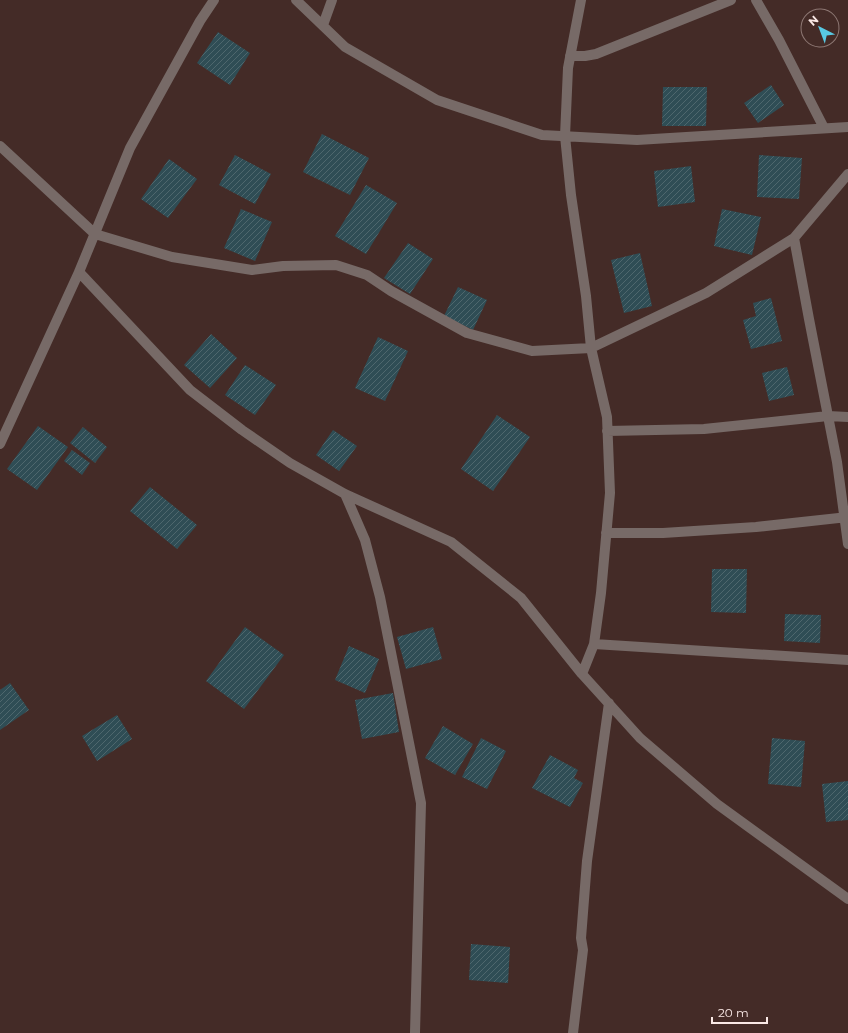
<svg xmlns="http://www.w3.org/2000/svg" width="848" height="1033" viewBox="0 0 848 1033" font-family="Montserrat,sans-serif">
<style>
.building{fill:url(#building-hatch)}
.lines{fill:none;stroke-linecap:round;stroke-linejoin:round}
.minor{stroke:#776a67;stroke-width:10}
</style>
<defs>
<pattern id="building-hatch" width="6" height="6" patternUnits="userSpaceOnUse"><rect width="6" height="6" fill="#2f4d55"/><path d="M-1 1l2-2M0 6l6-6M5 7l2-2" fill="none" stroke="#4e676d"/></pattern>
</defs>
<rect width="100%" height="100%" fill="#442b27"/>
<!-- building -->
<path class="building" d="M218 32 250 53 230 85 197 63Z
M771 85 784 105 758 123 744 103Z
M663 87H707L706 126H662Z
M322 134 369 158 350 195 303 172Z
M235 155 271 174 255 204 219 185Z
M759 155 802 158 799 199 757 197Z
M169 159 197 179 168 218 141 199Z
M691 166 695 202 658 207 654 171Z
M366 185 397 203 366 254 335 236Z
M241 209 272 222 255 261 224 248Z
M722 209 761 217 752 255 714 246Z
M408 243 433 259 410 294 384 278Z
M640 253 652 306 624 313 611 260Z
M458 287 487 300 473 330 444 316Z
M771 298 782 341 751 349 743 320 756 316 753 303Z
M211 334 237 358 210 388 184 365Z
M378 337 408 351 385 401 355 388Z
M245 365 276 385 255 415 225 395Z
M787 367 794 395 769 401 762 373Z
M497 415 530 437 493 491 461 469Z
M38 426 68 447 37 490 7 469Z
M83 427 107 447 95 463 70 443Z
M333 430 357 446 339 471 316 455Z
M72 450 90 463 82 475 64 461Z
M150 487 197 525 177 549 130 511Z
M712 569H747L746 613 711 612Z
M785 614 821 615 820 643 784 641Z
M245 627 284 655 244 709 206 681Z
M433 627 442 659 406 669 397 637Z
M349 646 379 659 365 693 335 680Z
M10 683 29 710 0 730V690Z
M393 693 399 732 362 739 355 700Z
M117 715 132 739 97 761 82 736Z
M443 726 473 744 455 775 425 758Z
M481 738 506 751 487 789 462 777Z
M772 738 805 741 801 787 768 784Z
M550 755 578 770 574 778 583 783 570 807 532 788Z
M848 781V820L826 822 822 784Z
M471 944 510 947 508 983 469 980Z"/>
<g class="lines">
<!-- minor -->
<path class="minor" d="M296 0 345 47 437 100 542 135 637 140 848 127
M581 0 568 68 565 136 571 195 586 296 591 348 607 417 610 493 601 593 594 644 582 674
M756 0 779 40 824 128
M323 25 332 0
M570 56H585L596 54 731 0
M0 146 95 234 172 257 252 270 283 266 336 265 367 275 391 291 467 333 532 351 591 348 706 293 794 238 848 174
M794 238 809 319 837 462 848 544
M79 272 190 390 242 430 290 463 345 494 451 542 521 598 582 674 640 738 717 804 848 899
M607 431 704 429 828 416 848 417
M0 444 79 272 130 148 200 21 214 0
M345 494 365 540 380 597 421 803 415 1033
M606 533H663L756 527 848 517
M594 644 848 660
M573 1033 583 950 581 938 587 861 609 703"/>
</g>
<!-- north arrow -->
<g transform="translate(820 28) rotate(318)"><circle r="19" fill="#442b27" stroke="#8d7773"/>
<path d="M0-3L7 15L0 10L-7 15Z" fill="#58c9e3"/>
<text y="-6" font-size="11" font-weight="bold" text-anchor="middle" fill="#fae9e6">N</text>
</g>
<!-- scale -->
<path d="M712 1017v6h55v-6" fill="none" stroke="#fae9e6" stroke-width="2"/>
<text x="718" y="1017" font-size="12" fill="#fae9e6" stroke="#442b27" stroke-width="3" paint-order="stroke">20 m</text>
</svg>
